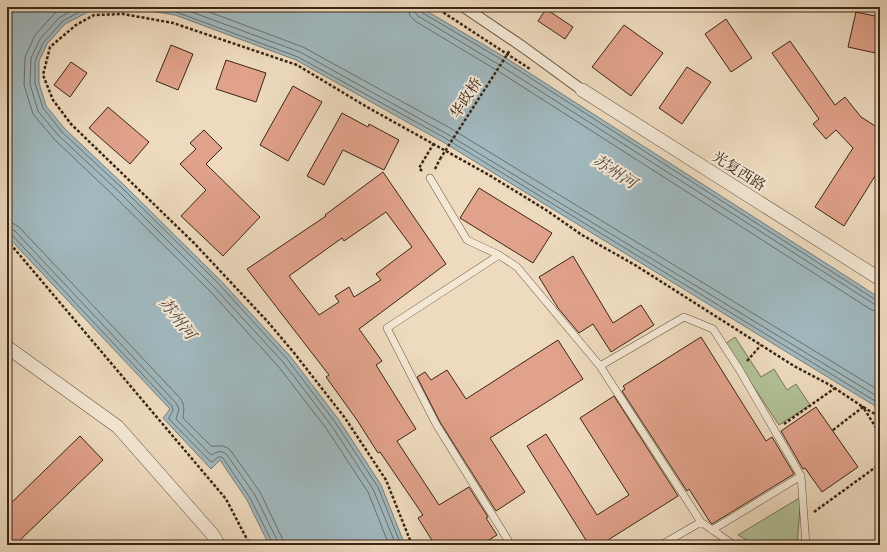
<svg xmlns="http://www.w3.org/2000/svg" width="887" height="552" viewBox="0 0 887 552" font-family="'EB Garamond','Noto Serif SC',serif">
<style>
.green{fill:#b2c197;stroke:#767456}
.water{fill:#a0b8be;stroke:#777e7b}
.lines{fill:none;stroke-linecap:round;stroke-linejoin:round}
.shore{stroke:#6d6f6a;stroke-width:1}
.building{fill:#e1a28b;stroke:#3a2616;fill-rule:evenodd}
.service-casing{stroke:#675340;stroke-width:8}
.pedestrian-casing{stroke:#675340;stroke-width:12}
.minor-casing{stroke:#675340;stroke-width:14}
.path{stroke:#3a2616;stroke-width:2.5;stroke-dasharray:3 2;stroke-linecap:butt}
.service{stroke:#f4e8d5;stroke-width:7}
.pedestrian{stroke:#f4e8d5;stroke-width:10}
.minor{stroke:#f4e8d5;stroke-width:13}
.path-bridge{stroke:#3a2616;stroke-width:2.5;stroke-dasharray:3 2;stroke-linecap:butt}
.labels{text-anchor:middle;stroke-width:4;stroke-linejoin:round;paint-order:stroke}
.street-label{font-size:15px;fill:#3a2616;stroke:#f4e8d5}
.water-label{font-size:16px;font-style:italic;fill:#544a40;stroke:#f4e8d5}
</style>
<rect width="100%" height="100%" fill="#eedbbf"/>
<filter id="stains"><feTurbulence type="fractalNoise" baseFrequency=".005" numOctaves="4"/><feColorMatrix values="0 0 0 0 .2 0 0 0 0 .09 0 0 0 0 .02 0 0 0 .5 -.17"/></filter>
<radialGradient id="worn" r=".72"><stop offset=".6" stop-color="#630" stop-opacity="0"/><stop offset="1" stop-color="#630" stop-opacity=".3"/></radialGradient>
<!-- green -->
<path class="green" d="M735 337 761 377 774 369 787 390 796 384 810 405 779 425 725 344Z
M801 497 797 545H755L738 535Z"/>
<!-- water -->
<path class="water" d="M7 7H420L506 58 880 298V409L443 142 296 60 175 15 126 7 88 12 65 24 47 44 39 61V83L46 106 65 129 123 184 220 280 290 356 339 420 381 485 405 545H269L247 500 220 460 211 469 163 418 170 409 7 236Z"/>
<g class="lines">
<!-- shore -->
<path class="shore" d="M66 7 55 13 35 35 25 57 24 85 33 114 54 139 113 195 209 290 278 366 326 428 368 492 389 545
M78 7 59 18 40 39 31 58 30 84 38 111 58 135 117 190 213 286 283 362 331 425 373 489 396 545
M96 7 86 8 63 21 43 43 35 61V83L43 108 62 132 121 187 217 282 287 359 335 422 378 487 401 545
M149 7 176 12 298 57 445 138 880 404
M178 7 300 52 447 134 880 398
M196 7 303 47 450 128 880 391
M408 7 410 16 415 21 498 71 870 309 875 311 880 312
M414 7 415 12 418 16 501 66 874 304 880 306
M419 7V10L421 12 504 61 876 300 880 301
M7 222 14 224 19 227 180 398C185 405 184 410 183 418L211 446C219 447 223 443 231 451L260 492 282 538 284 545
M7 228 11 229 15 231 176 403 179 409 176 419 210 454 212 455C217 451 222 450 227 455L255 495 277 540 278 545
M7 233 12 235 172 406 173 411 169 417V419L210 461 212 462 218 457H221L223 458 250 498 272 542 273 545"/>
</g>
<!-- building -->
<path class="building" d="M546 9 573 27 565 39 538 21Z
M856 12 880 17V54L848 47Z
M726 19 752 58 731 72 705 34Z
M624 25 663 53 631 96 592 67Z
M790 41 835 105 845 97 861 117 880 129V168L844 226 815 207 853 148 836 130 826 139 813 124 819 119 772 53Z
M171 45 193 54 178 90 156 81Z
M226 60 266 73 256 102 216 89Z
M71 62 87 73 70 97 54 85Z
M687 67 711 82 682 124 659 108Z
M293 86 322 102 288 161 260 145Z
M108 107 149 142 130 164 89 128Z
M342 113 368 127 369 124 399 140 384 170 343 150 324 185 307 176Z
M204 130 222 148 206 164 260 217 223 256 181 216 206 190 180 164 196 149 190 143Z
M383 172 446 264 359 329 382 361 376 365 416 429 397 441 439 505 469 487 488 517 486 518 497 535 481 545H435L418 518 423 515 380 452 378 453 357 420 326 377 329 375 247 269 326 216 325 215ZM386 212 412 247 376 274 381 280 354 297 349 287 335 296 339 302 319 315 289 276 342 238 344 241Z
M479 188 552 233 533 263 460 218Z
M573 256 613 323 641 305 654 325 611 352 593 324 579 333 558 308 539 277Z
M701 337 766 441 772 437 794 474 712 524 710 522 689 489 687 491 622 391 625 389 623 386Z
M558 340 583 379 490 438 525 492 496 511 440 422 417 377 425 372 431 380 447 370 466 399Z
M614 396 678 496 600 545H589L527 446 546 434 597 515 629 495 580 418Z
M816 407 858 467 822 492 805 468 803 469 781 431Z
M80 436 103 460 15 545H7V507Z"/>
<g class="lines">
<defs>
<path id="service" d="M430 178 467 240 499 255 517 267 600 366 701 522 734 545
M499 255 387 328 436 424 511 545
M600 366 684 317 713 329 739 369 801 476 806 545
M712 530 801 476
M661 545 701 522"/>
<path id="pedestrian" d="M464 7 523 47 582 90"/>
<path id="minor" d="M582 90 880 279
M7 347 118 427 213 535 219 545"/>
</defs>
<!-- service casing -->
<use href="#service" class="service-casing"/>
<!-- pedestrian casing -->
<use href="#pedestrian" class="pedestrian-casing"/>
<!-- minor casing -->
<use href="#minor" class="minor-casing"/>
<!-- path -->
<path class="path" d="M435 7 530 69
M435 169 440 159
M422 171 419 168 434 143
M7 240 226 499 250 545
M747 361 761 345
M784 424 835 388
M833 430 863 407 880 434
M814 512 880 464
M412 545 386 480 345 418 295 354 268 322 194 243 71 124 53 100 43 75 50 47 76 25 94 15 123 14 173 23 297 65 367 107 489 175 546 210 582 235 635 265 794 366 830 385 863 407 880 417"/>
<!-- service -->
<use href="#service" class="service"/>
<!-- pedestrian -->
<use href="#pedestrian" class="pedestrian"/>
<!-- minor -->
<use href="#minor" class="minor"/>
<!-- path-bridge -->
<path class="path-bridge" d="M440 159 510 50"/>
</g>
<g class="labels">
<!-- street labels -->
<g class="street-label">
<text transform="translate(466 98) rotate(-57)" y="5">华政桥</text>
<text transform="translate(739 171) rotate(32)" y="5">光复西路</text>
</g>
<!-- water labels -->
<g class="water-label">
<text transform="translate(615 171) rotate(33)" y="6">苏州河</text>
<text transform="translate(178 318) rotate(52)" y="6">苏州河</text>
</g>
</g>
<!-- margin -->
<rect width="887" height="552" fill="none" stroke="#eedbbf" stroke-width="24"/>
<rect x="8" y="8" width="871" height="536" fill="none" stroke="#3a2616" stroke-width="2"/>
<rect x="12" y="12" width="863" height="528" fill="none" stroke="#3a2616"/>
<rect width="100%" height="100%" filter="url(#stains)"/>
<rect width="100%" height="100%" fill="url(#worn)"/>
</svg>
